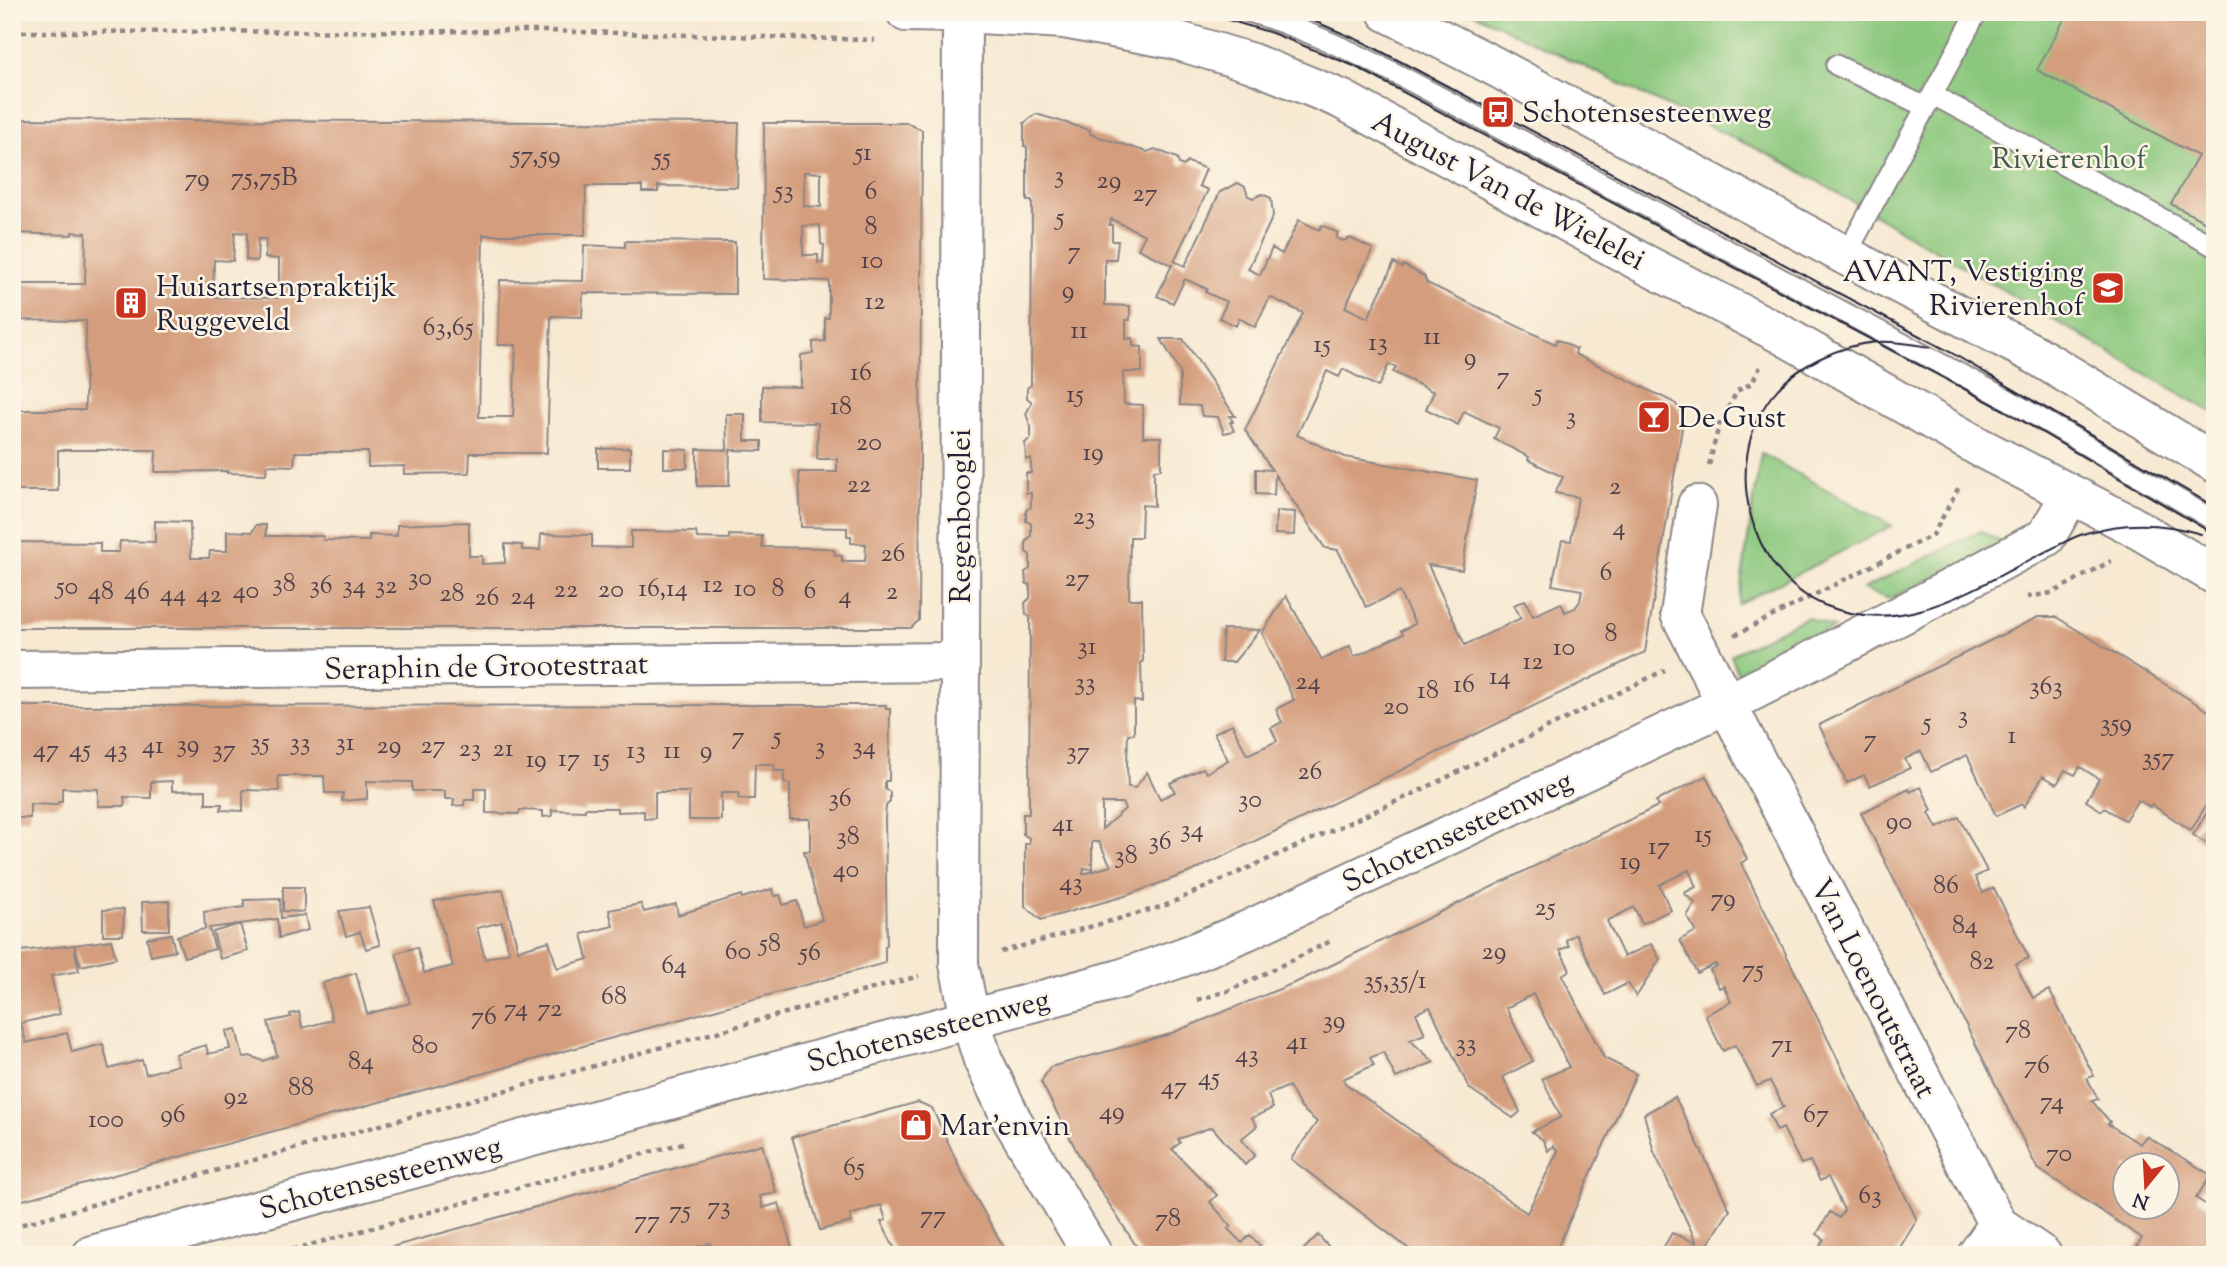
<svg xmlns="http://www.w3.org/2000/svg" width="2227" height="1267" viewBox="0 0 2227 1267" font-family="'Sorts Mill Goudy',serif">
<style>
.green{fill:#8ac77d;stroke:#56745c;stroke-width:2}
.building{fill:#d49d7d;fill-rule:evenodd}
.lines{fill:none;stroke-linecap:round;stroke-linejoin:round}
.service-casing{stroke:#8c8686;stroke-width:23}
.minor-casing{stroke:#8c8686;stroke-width:42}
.secondary-casing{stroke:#8c8686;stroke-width:42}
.path{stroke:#8c8686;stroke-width:4.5;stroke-dasharray:5 5;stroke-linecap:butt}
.service{stroke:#fff;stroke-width:19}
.minor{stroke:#fff;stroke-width:38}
.secondary{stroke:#fff;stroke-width:38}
.tram{stroke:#22223b;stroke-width:2}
.labels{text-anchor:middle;stroke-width:5;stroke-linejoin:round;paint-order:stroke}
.number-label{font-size:26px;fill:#4e414c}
.poi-label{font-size:30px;fill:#22223b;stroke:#fcf5e5;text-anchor:start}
.park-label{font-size:30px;fill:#465c52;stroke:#fcf5e5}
.street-label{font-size:30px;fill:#22223b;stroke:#fcf5e5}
</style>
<rect width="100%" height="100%" fill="#fcf5e5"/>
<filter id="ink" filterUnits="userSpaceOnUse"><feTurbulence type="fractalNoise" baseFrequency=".0143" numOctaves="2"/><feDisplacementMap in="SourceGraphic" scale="14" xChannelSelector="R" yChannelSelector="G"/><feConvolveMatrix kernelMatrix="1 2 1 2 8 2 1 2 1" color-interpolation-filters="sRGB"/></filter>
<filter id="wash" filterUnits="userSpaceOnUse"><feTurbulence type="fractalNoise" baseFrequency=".00686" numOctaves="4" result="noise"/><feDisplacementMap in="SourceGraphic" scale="28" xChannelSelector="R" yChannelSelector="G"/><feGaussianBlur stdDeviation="1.57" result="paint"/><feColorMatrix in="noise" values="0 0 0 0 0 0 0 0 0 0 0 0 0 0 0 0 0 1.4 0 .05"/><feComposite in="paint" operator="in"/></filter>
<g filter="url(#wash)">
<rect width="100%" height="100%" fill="#f7e9d2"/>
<!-- green -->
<path class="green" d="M1471 12H2215V414L1786 163Z
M1761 453 1892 526 1738 604Z
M1981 531 2005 544 1889 599 1863 589Z
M1806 617 1834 628 1738 674 1731 655Z"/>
<g id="blocks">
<!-- building -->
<path class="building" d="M2068 12H2215V227L2171 204 2198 156 2037 70Z
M1036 114 1090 130V134L1147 152 1155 149 1177 158 1179 164 1183 166 1188 162 1206 169 1199 186 1208 190 1174 261 1185 266 1220 192 1238 183 1245 187 1248 196 1253 198 1262 194 1271 198 1273 216 1248 269 1260 275 1272 248 1282 254 1299 220 1319 230 1322 225 1338 233 1336 238 1343 241 1350 238 1373 249 1345 307 1368 318 1394 263 1402 268 1403 265 1424 276 1427 283 1555 344 1557 339 1576 349 1575 354 1675 403 1684 416 1645 652 1193 871 1125 896 1041 920 1025 906V844H1029V838L1023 834V814H1029L1030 629V617L1026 614 1025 603 1030 598V585L1026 583 1025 572 1030 569V555L1026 552V541L1031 536V523L1026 521V510L1031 507V493H1026V473H1031V459H1026L1025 443 1031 438V427L1026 414 1031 404V401L1027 398V388L1031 385 1032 208V201H1027V147L1024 146V123ZM1111 219 1145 235 1138 249 1172 265 1157 296 1173 303 1185 279 1207 289 1205 292 1227 302 1219 318 1236 326 1239 318 1255 327 1270 297 1303 313 1245 430 1272 470 1256 469V494L1274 495 1275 475 1325 548 1338 550 1366 607 1399 592 1415 624 1401 631 1403 634 1354 657 1350 646 1322 660 1286 596 1262 633 1294 700 1276 709 1282 722 1271 728 1277 741 1247 755 1232 724 1214 733 1228 760 1206 773 1203 768 1170 783 1175 792 1160 799 1147 772 1135 788 1128 787 1127 766 1128 734H1134V701L1142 702 1141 662H1143L1142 599H1129L1130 537H1141L1142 505 1154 506V470L1161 469V437H1143V405L1124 404 1123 372H1142V347L1133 346V338L1126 339V320H1130V306L1105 305V259H1116L1118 241H1112V225H1109ZM1389 364 1396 367 1393 372 1434 392 1426 409 1458 425 1464 411 1499 428 1494 439 1529 457 1528 460 1563 477 1555 493 1578 497 1571 541 1562 540 1552 585 1582 590 1580 601 1575 608 1565 612 1561 603 1533 616 1525 600 1514 605 1521 618 1465 645 1428 565 1462 570 1477 480 1345 457 1297 435 1327 371 1339 377 1343 369 1378 387ZM1102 803H1122L1125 809 1102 829ZM1092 842H1099L1111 866 1083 874 1084 868 1092 869Z
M12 119 739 123 737 187 658 186V192H642V186H586L585 235H483L479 417H513L516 345H498L500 280 583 281 584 245 625 247V241L735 242V294L583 293 582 317 551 316 547 453H470L469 473 404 474V466L368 467V452H295L294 466 267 465 266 474 227 473V471L155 472 156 450H58V491H18V466H12V410H85L86 321 12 320V284H85L86 233 72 232V235L12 233ZM235 232 247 233 246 260 257 261 258 239H266L265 258 279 259V298L213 297 214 260 233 261Z
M764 123H907L922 130 919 620 911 628H12V528H18V542L100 543V552H119L120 541 155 542V521L190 522 191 558H209L210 551H227V531L252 532 256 525H266V536H323V540L369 541V535L397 536V525L469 522V556H482V564L505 563V544L522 545V550H540L541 534 592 535V547L631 548V531L696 532 697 538 729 539V535L762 536V547L826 548 834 550 835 555 842 556V561H865L866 544 851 543V536H847V528L801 527 799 472H837V459H817L818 423 762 422V386L801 387V355L813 353V342L825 341V318H829V281L763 279ZM804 172 821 173V207L804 206ZM820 225 821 244 824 245 823 263H818V255H803V226Z
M1161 339H1183L1235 416H1230L1233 422H1230L1234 431 1224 433 1218 417 1202 416 1200 406 1180 405V372Z
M726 414H745V441H762V451L730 450 729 486H697V449L727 450Z
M630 448V468H598V449Z
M664 449 688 450 687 468H664Z
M1276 511 1295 512 1294 535 1275 534Z
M2038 617H2056L2215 715V791L2191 830 2152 805 2150 807 2138 800 2125 820 2104 808 2102 811 2086 801 2099 779 2080 767 2075 775 2065 770 2057 784 2043 776 2024 807 2022 804 1996 816 1967 755 1931 772 1921 751 1905 759 1910 768 1870 786 1864 775 1847 783 1819 725Z
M1223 629 1260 630 1234 662H1221Z
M840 705H886V709H890L889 781H885V789L890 792V802L886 806 885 819 887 946H885V963L12 1203V1104L20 1102 12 1075V952L74 945 79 971 51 976 60 1014 21 1023 26 1043 67 1033 72 1052 103 1044 109 1069 142 1060 146 1074 178 1065 175 1054 206 1045 208 1054 230 1049 226 1031 236 1029 243 1058 250 1056 263 1061 277 1056 268 1022 291 1017 290 1014 299 1012 302 1028 332 1020 323 983 356 973 367 1014 410 1003 396 953 417 947 424 973 453 966 434 901 503 890 518 950 549 941 557 968 588 959 582 934 613 926 609 910 641 904 644 912 676 904 678 915 741 895 742 898 772 889 774 896 780 895 783 905 797 901 804 926 822 920 804 851H810V819H790V784L784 783V771H775L774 764H755L754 799H739L738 793H721V820H689V792H655V818L644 819V811L617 812V808H585V811L552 810V816L543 817V811L520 810 519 814 486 813V789H474V800H465L464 805 453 806 454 799H445V791H412V782L367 781V799L342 801 343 793H325L324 776H278L279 791 243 790V811L221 810 222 804H206V790L172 791V781L151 782V798L124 797 125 806H98V789L62 788V802H58L57 805 30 804V818H12V706ZM502 922 509 952 485 959 477 928Z
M1706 776 1747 859 1741 863 1917 1220 1895 1255H1810L1813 1250 1817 1252 1824 1239 1817 1234 1830 1212 1839 1218 1844 1210 1828 1177 1820 1181 1810 1161 1801 1164 1783 1128 1777 1131 1769 1114 1784 1107 1770 1081 1757 1086 1735 1045 1723 1051 1705 1015 1731 1002 1724 986 1719 988 1710 970 1717 966 1715 964 1697 973 1680 940 1696 931 1687 916 1695 903 1684 893 1696 887 1689 870 1659 885 1671 910 1642 924 1634 907 1607 921 1624 957 1651 944 1660 959 1636 997 1628 983 1605 995 1576 934 1566 940 1569 946 1560 950 1570 970 1562 975 1604 1058 1636 1074 1554 1255H1417L1291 1159 1317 1122 1301 1108 1289 1086 1268 1095 1273 1108 1252 1118 1257 1126 1241 1139 1255 1155 1245 1165 1212 1127 1178 1139 1180 1143 1172 1149 1217 1195 1210 1202 1231 1226 1228 1229 1242 1243 1250 1235 1263 1249 1259 1255H1142L1084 1165 1041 1082 1050 1067 1167 1035 1299 981 1658 806 1656 801ZM1533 994 1569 1067 1542 1079 1561 1117 1532 1132 1543 1140 1548 1151 1553 1146 1558 1151 1527 1213 1346 1084 1343 1079 1374 1065 1370 1058 1383 1052 1396 1078 1434 1062 1410 1040 1425 1034 1416 1013 1430 1007 1469 1088 1513 1118 1520 1112 1503 1077 1533 1061 1506 1008Z
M1921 787 1932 810 1929 813 1937 828 1959 817 1987 871 1975 877 1983 893 1994 888 2029 958 2015 964 2033 998 2049 990 2094 1076 2087 1078 2098 1099 2092 1101 2110 1122 2108 1124 2140 1144 2146 1136 2211 1175 2196 1198 2215 1211V1255H2132L2142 1238 2037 1168 1861 813 1909 789 1910 792ZM2125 1166H2168V1208H2125Z
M2215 800V849L2193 835Z
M283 887H304V912L283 911Z
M280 899 281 918 305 915 308 930 279 938 277 919 209 928 215 949 184 957 177 936 205 929 204 912 244 907V900Z
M169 901V930H143L142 902Z
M369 907 380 945 366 949 360 932 346 936 339 911Z
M124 909 123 935H103V910Z
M240 924 248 951 220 959 213 932Z
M171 934 175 951 151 956 147 938Z
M111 940 116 958 81 966 74 945Z
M1675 1097 1730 1210 1701 1255H1659L1672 1233 1697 1243 1654 1152 1644 1114Z
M918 1102 932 1108 964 1177 1008 1255H898L881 1222 886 1220 881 1205 850 1215 852 1222 820 1230 792 1137Z
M762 1144 776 1193 760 1196 763 1208 779 1203 793 1252 783 1255H755L754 1253 746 1255H713L710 1243 695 1248 697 1255H363Z
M1318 1235 1336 1255H1302L1300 1253Z"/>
</g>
</g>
<g filter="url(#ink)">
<use href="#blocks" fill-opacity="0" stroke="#8c8686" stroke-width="2"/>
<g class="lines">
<defs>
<path id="service" d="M1249 12C1312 31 1371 60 1429 91L2009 400 2215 521
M1836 65 1926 107
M1933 95 2215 247
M1846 255 1977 12"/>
<path id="minor" d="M962 13 959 964 970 1018 983 1060 1012 1120 1093 1255
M1697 505 1680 614 1998 1225 2042 1255
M12 670 960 662
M92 1255 1120 979 1186 956 1246 931 1727 704 1901 615 2046 537 2070 495
M1977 1255 1998 1225"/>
<path id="secondary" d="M906 12 962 13 1064 19 1172 39 1252 63 1341 99 1639 261 1779 333 1981 448 2129 524 2215 575
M1387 12 1492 65 1882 275 2036 355 2215 463"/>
</defs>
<!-- service casing -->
<use href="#service" class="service-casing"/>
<!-- minor casing -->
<use href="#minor" class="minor-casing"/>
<!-- secondary casing -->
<use href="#secondary" class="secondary-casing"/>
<!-- path -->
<path class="path" d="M12 32 544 31 875 40
M1709 465 1719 425 1737 391 1752 383 1760 367
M2027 597 2052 593 2111 561
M1735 635 1933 535 1960 485
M1001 952 1164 906 1415 793 1665 670
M1197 1000 1231 990 1333 940
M12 1227 919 976
M273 1255 683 1143"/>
<!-- service -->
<use href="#service" class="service"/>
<!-- minor -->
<use href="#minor" class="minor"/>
<!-- secondary -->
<use href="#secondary" class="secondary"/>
<!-- tram -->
<path class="tram" d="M1202 12 1272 33 1354 66 2004 410 2215 535
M1293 12 1365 43 1434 79 1950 352 2215 507
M1930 347C1912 344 1895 341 1877 342 1839 345 1795 366 1771 397 1721 463 1748 573 1824 605 1905 638 1973 588 2043 553 2057 547 2071 537 2086 533 2125 521 2162 522 2201 534"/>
</g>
</g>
<!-- icons -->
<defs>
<symbol id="bus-square" viewBox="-11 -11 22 22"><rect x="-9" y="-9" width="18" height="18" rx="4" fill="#c8321e" stroke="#fcf5e5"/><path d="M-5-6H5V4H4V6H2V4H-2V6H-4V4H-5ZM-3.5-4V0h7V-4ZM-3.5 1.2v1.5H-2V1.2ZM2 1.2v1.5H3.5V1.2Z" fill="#fff"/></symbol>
<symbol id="school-square" viewBox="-11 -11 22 22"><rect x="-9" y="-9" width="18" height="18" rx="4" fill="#c8321e" stroke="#fcf5e5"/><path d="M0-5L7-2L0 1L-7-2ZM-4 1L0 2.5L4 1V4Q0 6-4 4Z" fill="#fff"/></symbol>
<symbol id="building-square" viewBox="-11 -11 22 22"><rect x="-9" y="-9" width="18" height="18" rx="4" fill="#c8321e" stroke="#fcf5e5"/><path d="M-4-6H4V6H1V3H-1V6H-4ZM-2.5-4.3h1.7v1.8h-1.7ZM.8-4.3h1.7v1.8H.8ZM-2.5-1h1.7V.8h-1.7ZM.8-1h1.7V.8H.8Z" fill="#fff"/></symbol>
<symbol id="bar-square" viewBox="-11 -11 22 22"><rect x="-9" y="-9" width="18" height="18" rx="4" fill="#c8321e" stroke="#fcf5e5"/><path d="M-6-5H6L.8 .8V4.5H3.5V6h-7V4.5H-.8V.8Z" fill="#fff"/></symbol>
<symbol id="shop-square" viewBox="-11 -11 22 22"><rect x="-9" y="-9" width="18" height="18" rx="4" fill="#c8321e" stroke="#fcf5e5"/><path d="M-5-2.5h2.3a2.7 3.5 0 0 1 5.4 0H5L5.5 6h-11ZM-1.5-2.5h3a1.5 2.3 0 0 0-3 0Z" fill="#fff"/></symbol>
</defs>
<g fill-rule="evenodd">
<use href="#bus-square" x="1479" y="93" width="38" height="38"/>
<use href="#school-square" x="2089" y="269" width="38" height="38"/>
<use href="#building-square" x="112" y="284" width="38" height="38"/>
<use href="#bar-square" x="1635" y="398" width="38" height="38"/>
<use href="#shop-square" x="897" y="1106" width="38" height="38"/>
</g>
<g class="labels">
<!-- number labels -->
<g class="number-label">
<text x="863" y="160">51</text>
<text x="536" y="163">57,59</text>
<text x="662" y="165">55</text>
<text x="1059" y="183">3</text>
<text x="264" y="185">75,75B</text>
<text x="197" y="186">79</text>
<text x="1109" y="188">29</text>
<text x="784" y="198">53</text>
<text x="871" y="199">6</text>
<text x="1145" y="201">27</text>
<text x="1060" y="225">5</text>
<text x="871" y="234">8</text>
<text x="1074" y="259">7</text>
<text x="872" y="268">10</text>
<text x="1068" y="298">9</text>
<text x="875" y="309">12</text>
<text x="448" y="335">63,65</text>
<text x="1079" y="338">11</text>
<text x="1432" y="344">11</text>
<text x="1378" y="350">13</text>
<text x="1322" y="352">15</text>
<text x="1470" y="365">9</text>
<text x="861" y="380">16</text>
<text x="1503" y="384">7</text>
<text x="1538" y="401">5</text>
<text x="1075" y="402">15</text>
<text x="841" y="414">18</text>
<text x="1571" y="424">3</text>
<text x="869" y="450">20</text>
<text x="1093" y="460">19</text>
<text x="859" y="492">22</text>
<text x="1615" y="494">2</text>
<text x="1084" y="524">23</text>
<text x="1619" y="535">4</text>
<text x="893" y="561">26</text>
<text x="1606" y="580">6</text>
<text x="420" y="585">30</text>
<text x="1077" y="586">27</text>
<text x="284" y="591">38</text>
<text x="713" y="592">12</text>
<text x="321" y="593">36</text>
<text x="354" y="593">34</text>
<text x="386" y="593">32</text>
<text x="67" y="594">50</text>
<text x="663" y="596">16,14</text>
<text x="745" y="596">10</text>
<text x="778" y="596">8</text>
<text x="566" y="597">22</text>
<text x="611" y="597">20</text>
<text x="246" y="598">40</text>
<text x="810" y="598">6</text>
<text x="101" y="599">48</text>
<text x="137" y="599">46</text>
<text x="892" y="599">2</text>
<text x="173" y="601">44</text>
<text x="452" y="601">28</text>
<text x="209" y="602">42</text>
<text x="845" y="603">4</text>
<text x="523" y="604">24</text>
<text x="487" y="605">26</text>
<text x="1611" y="641">8</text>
<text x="1087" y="654">31</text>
<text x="1564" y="655">10</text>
<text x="1533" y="669">12</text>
<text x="1500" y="684">14</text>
<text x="1308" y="689">24</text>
<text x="1085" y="690">33</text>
<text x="1464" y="692">16</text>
<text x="2046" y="694">363</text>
<text x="1428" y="698">18</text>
<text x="1396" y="714">20</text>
<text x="1963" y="723">3</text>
<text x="1927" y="730">5</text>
<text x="2116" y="731">359</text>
<text x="2012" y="743">1</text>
<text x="738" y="744">7</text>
<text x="777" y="744">5</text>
<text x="1870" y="747">7</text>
<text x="260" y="750">35</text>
<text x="300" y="750">33</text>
<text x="345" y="750">31</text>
<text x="188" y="752">39</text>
<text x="153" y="753">41</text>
<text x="389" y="753">29</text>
<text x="433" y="753">27</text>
<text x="820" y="754">3</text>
<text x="864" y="754">34</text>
<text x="470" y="756">23</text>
<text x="503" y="756">21</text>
<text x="46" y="757">47</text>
<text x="80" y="757">45</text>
<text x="116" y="757">43</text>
<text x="224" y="757">37</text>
<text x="636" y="758">13</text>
<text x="672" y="758">11</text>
<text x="706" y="758">9</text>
<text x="1078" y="759">37</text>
<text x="2158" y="765">357</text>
<text x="569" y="766">17</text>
<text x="601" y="766">15</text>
<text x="536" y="767">19</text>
<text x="1310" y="779">26</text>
<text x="840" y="806">36</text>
<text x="1250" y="807">30</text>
<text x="1899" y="829">90</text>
<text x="1063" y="831">41</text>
<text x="1192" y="837">34</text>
<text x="1703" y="842">15</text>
<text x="848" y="844">38</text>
<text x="1160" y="849">36</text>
<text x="1659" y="854">17</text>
<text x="1126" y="863">38</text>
<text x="1630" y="869">19</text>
<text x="846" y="877">40</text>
<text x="1071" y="890">43</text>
<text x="1946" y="893">86</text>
<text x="1723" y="906">79</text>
<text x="1545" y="915">25</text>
<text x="1965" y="933">84</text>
<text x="770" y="951">58</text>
<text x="738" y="959">60</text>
<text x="1494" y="959">29</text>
<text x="810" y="960">56</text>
<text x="1982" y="969">82</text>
<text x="674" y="973">64</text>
<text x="1753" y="977">75</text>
<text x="1395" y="988">35,35/1</text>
<text x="614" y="1004">68</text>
<text x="516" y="1016">74</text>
<text x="550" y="1016">72</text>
<text x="484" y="1024">76</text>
<text x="1334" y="1028">39</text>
<text x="2018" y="1038">78</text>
<text x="1297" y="1049">41</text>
<text x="1466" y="1051">33</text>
<text x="1782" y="1052">71</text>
<text x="425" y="1053">80</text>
<text x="1247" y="1062">43</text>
<text x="361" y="1069">84</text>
<text x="2037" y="1073">76</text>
<text x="1209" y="1085">45</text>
<text x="1174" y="1094">47</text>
<text x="301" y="1095">88</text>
<text x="236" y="1104">92</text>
<text x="2052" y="1109">74</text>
<text x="1112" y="1119">49</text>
<text x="173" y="1122">96</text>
<text x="1816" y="1122">67</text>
<text x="106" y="1127">100</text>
<text x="2059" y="1161">70</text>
<text x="854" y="1175">65</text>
<text x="1870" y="1203">63</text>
<text x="719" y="1214">73</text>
<text x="680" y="1218">75</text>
<text x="933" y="1223">77</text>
<text x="1168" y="1226">78</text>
<text x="647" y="1228">77</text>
</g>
<!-- poi labels -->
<g class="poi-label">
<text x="1522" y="122">Schotensesteenweg</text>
<text x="2084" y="281" text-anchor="end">AVANT, Vestiging<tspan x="2084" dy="34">Rivierenhof</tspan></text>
<text x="156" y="296">Huisartsenpraktijk<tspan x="156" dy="34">Ruggeveld</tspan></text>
<text x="1678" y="427">De Gust</text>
<text x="940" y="1135">Mar'envin</text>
</g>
<!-- park labels -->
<g class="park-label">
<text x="2069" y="168">Rivierenhof</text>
</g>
<!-- street labels -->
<g class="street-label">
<text transform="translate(1509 190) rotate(28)" y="10">August Van de Wielelei</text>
<text transform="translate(960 516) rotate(-90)" y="10">Regenbooglei</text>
<text transform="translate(486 666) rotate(-1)" y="10">Seraphin de Grootestraat</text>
<text transform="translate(1457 831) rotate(-25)" y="10">Schotensesteenweg</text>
<text transform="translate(1874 988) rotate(63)" y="10">Van Loenoutstraat</text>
<text transform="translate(928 1030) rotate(-15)" y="10">Schotensesteenweg</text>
<text transform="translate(380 1177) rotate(-15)" y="10">Schotensesteenweg</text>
</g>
</g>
<!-- margin -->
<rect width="2227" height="1267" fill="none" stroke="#fcf5e5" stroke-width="42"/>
<!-- north arrow -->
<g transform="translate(2146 1186) rotate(198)"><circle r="33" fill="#fcf5e5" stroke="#a5a1a1" stroke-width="2"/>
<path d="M0-5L12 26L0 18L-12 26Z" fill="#c8321e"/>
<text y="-10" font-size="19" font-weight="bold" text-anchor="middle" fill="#22223b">N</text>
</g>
</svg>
